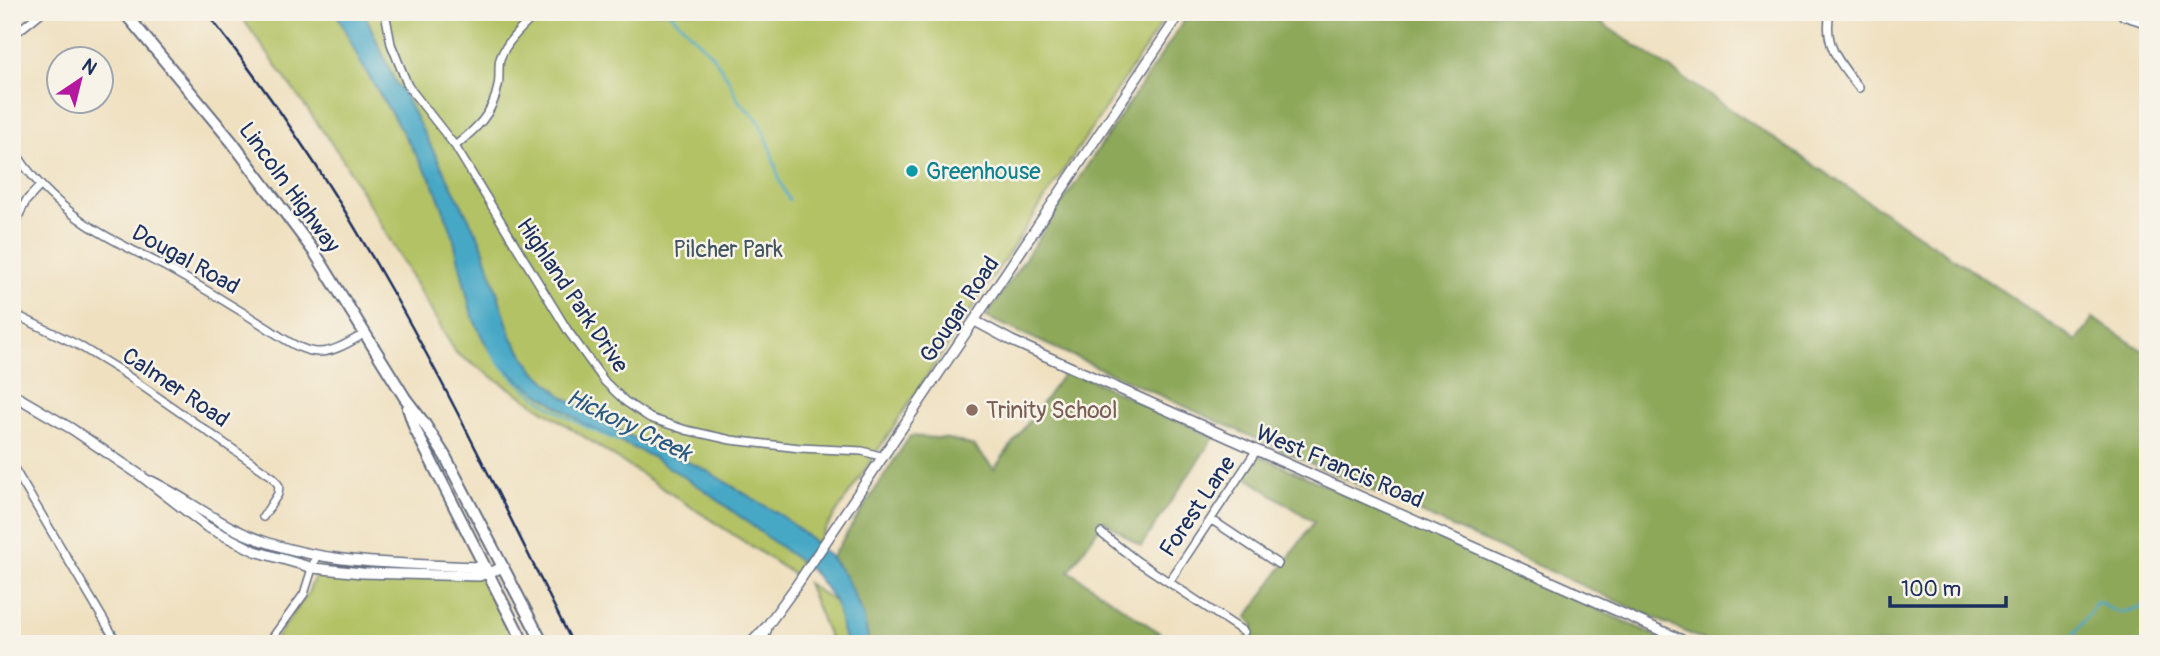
<svg xmlns="http://www.w3.org/2000/svg" width="2160" height="656" viewBox="0 0 2160 656" font-family="Pangolin,sans-serif">
<style>
.green{fill:#b3c265;stroke:#677862;stroke-width:2}
.forest{fill:#8ea85a;stroke:#546c5c;stroke-width:2}
.water{fill:#47a8c6;stroke:#316c92;stroke-width:2}
.lines{fill:none;stroke-linecap:round;stroke-linejoin:round}
.stream{stroke:#47a8c6;stroke-width:2.5}
.minor-casing{stroke:#656d80;stroke-width:10}
.tertiary-casing{stroke:#656d80;stroke-width:12}
.primary-casing{stroke:#656d80;stroke-width:14}
.minor{stroke:#fff;stroke-width:7}
.tertiary{stroke:#fff;stroke-width:9}
.primary{stroke:#fff;stroke-width:10}
.rail{stroke:#1b2f5e;stroke-width:2.5}
.culture-dot{fill:#0f9aa8;stroke:#f7f3e8;stroke-width:2.5}
.education-dot{fill:#8d6e63;stroke:#f7f3e8;stroke-width:2.5}
.labels{text-anchor:middle;stroke-width:5;stroke-linejoin:round;paint-order:stroke}
.culture-label{font-size:23px;fill:#0d838f;stroke:#f7f3e8;text-anchor:start}
.street-label{font-size:23px;fill:#1b2f5e;stroke:#f7f3e8}
.park-label{font-size:23px;fill:#415460;stroke:#f7f3e8}
.education-label{font-size:23px;fill:#785e54;stroke:#f7f3e8;text-anchor:start}
.water-label{font-size:24px;font-style:italic;fill:#2a5982;stroke:#f7f3e8}
</style>
<rect width="100%" height="100%" fill="#f7f3e8"/>
<filter id="ink" filterUnits="userSpaceOnUse"><feTurbulence type="fractalNoise" baseFrequency=".0143" numOctaves="2"/><feDisplacementMap in="SourceGraphic" scale="14" xChannelSelector="R" yChannelSelector="G"/><feConvolveMatrix kernelMatrix="1 2 1 2 8 2 1 2 1" color-interpolation-filters="sRGB"/></filter>
<filter id="wash" filterUnits="userSpaceOnUse"><feTurbulence type="fractalNoise" baseFrequency=".00686" numOctaves="4" result="noise"/><feDisplacementMap in="SourceGraphic" scale="28" xChannelSelector="R" yChannelSelector="G"/><feGaussianBlur stdDeviation="1.57" result="paint"/><feColorMatrix in="noise" values="0 0 0 0 0 0 0 0 0 0 0 0 0 0 0 0 0 1.4 0 .05"/><feComposite in="paint" operator="in"/></filter>
<g filter="url(#wash)">
<rect width="100%" height="100%" fill="#efe0c0"/>
<!-- green -->
<path class="green" d="M238 12H1169L795 575 456 353 342 158Z
M316 573 486 576 521 644H272L308 593Z
M807 583 898 644H832Z"/>
<!-- forest -->
<path class="forest" d="M1190 12H1585L2077 341 2093 318 2148 354V644H1712L986 317Z
M1067 369 1214 437 1141 546 1104 521 1069 571 1176 644H869C862 609 851 588 831 558L910 436 949 439 974 446 994 469Z
M1258 455 1674 644H1242L1254 625 1247 617 1314 522 1244 476Z"/>
<!-- water -->
<path class="water" d="M336 12H364L396 84 401 89 481 242 512 338 533 369 561 395 597 419 645 444 702 468 782 516 811 539 831 558 846 578 863 615 869 644H846L835 601 815 574 802 563 703 489 652 457 586 425 523 383 499 363 485 343 472 316 452 232 433 183 361 63Z"/>
<g class="lines">
<!-- stream -->
<path class="stream" d="M669 12 712 55 728 78 738 100 758 120 768 141 780 182 789 200
M490 349C512 388 576 426 619 441
M2148 568V573
M2067 644 2097 602 2119 613 2146 606 2148 601"/>
</g>
</g>
<g filter="url(#ink)">
<g class="lines">
<defs>
<path id="minor" d="M385 12 391 44 408 86 455 146 568 331 605 382 626 402 650 418 686 430 731 440 800 448 862 451 884 457
M1830 12C1823 46 1840 63 1859 88
M2119 12 2123 16 2148 24
M12 36 42 12
M12 146C29 177 55 202 85 223 110 240 137 252 164 266 200 286 235 307 269 329 283 338 300 351 317 352 334 353 351 341 366 333
M455 146C476 129 493 114 498 86 500 77 498 67 500 59 506 41 525 25 538 12
M12 229 26 201 40 186
M12 313 78 345 119 370 273 477 279 486 278 494 263 517
M12 465 118 644
M1212 520 1278 564
M1101 533 1137 561 1244 632
M1169 582 1256 451
M268 644 304 594 316 556"/>
<path id="tertiary" d="M975 321 1012 341 1691 644
M12 394 72 429 140 475 207 527 255 551 313 568 362 573 479 576 504 567
M151 481C184 497 212 520 245 534 319 566 400 563 479 567L489 572
M750 644 767 626 794 589 1181 12
M761 644 767 628"/>
<path id="primary" d="M124 12 232 142 315 253 405 398 424 423 445 456 543 644
M408 408 415 429 524 644"/>
</defs>
<!-- minor casing -->
<use href="#minor" class="minor-casing"/>
<!-- tertiary casing -->
<use href="#tertiary" class="tertiary-casing"/>
<!-- primary casing -->
<use href="#primary" class="primary-casing"/>
<!-- minor -->
<use href="#minor" class="minor"/>
<!-- tertiary -->
<use href="#tertiary" class="tertiary"/>
<!-- primary -->
<use href="#primary" class="primary"/>
<!-- rail -->
<path class="rail" d="M206 12C273 97 333 187 386 281 454 399 512 523 573 644"/>
</g>
</g>
<!-- markers -->
<circle class="culture-dot" cx="912" cy="171" r="7"/>
<circle class="education-dot" cx="972" cy="410" r="7"/>
<g class="labels">
<!-- culture labels -->
<g class="culture-label">
<text x="926" y="179">Greenhouse</text>
</g>
<!-- street labels -->
<g class="street-label">
<text transform="translate(290 187) rotate(54)" y="8">Lincoln Highway</text>
<text transform="translate(186 259) rotate(29)" y="8">Dougal Road</text>
<text transform="translate(573 295) rotate(56)" y="8">Highland Park Drive</text>
<text transform="translate(959 309) rotate(-56)" y="8">Gougar Road</text>
<text transform="translate(176 387) rotate(34)" y="8">Calmer Road</text>
<text transform="translate(1340 466) rotate(23)" y="8">West Francis Road</text>
<text transform="translate(1197 506) rotate(-56)" y="8">Forest Lane</text>
</g>
<!-- park labels -->
<g class="park-label">
<text x="728" y="257">Pilcher Park</text>
</g>
<!-- education labels -->
<g class="education-label">
<text x="986" y="418">Trinity School</text>
</g>
<!-- water labels -->
<g class="water-label">
<text transform="translate(629 425) rotate(26)" y="8">Hickory Creek</text>
</g>
</g>
<!-- margin -->
<rect width="2160" height="656" fill="none" stroke="#f7f3e8" stroke-width="42"/>
<!-- north arrow -->
<g transform="translate(80 80) rotate(35)"><circle r="33" fill="#f7f3e8" stroke="#9fa5b1" stroke-width="2"/>
<path d="M0-5L12 26L0 18L-12 26Z" fill="#b5179e"/>
<text y="-10" font-size="19" font-weight="bold" text-anchor="middle" fill="#1b2f5e">N</text>
</g>
<!-- scale -->
<path d="M1890 596v10h116v-10" fill="none" stroke="#1b2f5e" stroke-width="3.5"/>
<text x="1901" y="596" font-size="21" fill="#1b2f5e" stroke="#f7f3e8" stroke-width="5" paint-order="stroke">100 m</text>
</svg>
